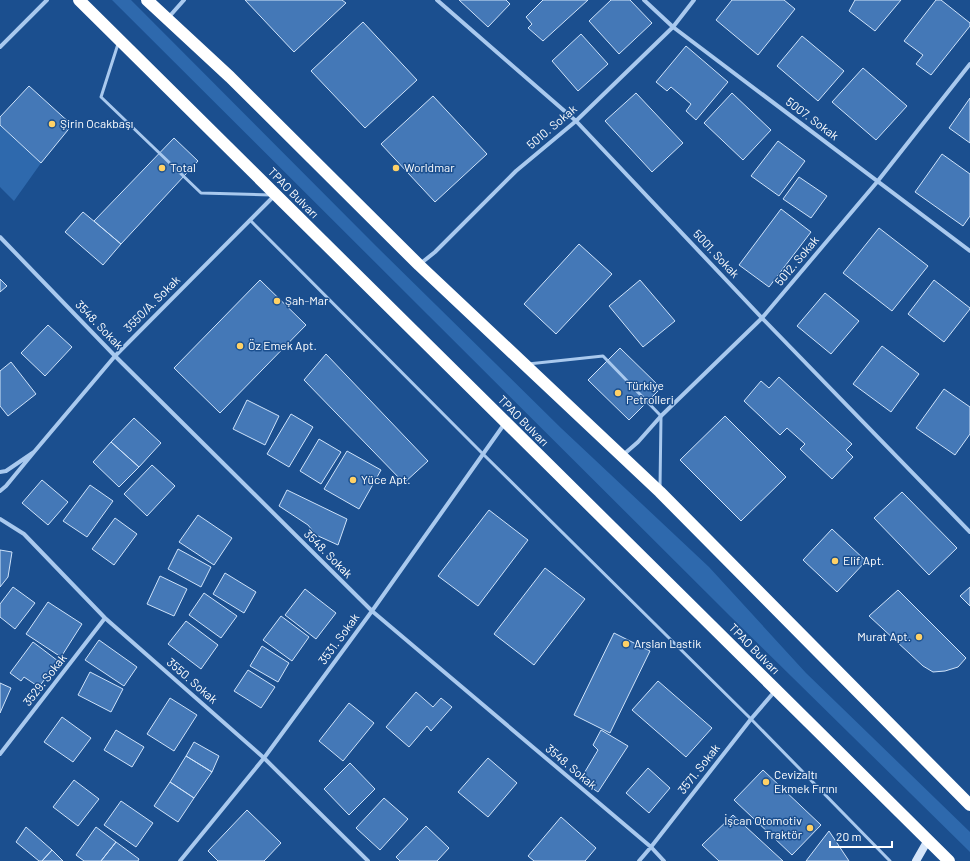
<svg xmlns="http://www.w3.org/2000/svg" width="970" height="861" viewBox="0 0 970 861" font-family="Barlow,sans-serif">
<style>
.green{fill:#2e69ad}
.building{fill:#4478b7;stroke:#cfe3fa}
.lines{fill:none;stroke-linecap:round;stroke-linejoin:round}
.lane{stroke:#a9c9ee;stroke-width:3}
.street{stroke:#a9c9ee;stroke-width:4}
.secondary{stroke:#d6e6fa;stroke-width:8}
.highway{stroke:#fff;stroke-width:12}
.poi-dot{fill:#ffd166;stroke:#1b4f8f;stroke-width:1.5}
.labels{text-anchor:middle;stroke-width:3;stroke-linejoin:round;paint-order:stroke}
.street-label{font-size:12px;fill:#fff;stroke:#1b4f8f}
.poi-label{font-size:12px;fill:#fff;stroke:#1b4f8f;text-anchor:start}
</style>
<rect width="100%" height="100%" fill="#1b4f8f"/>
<!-- green -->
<path class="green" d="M112 0H131L376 246 561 428 709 567 806 673 970 832V852L731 617Z
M0 125 41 163 14 201 0 187Z"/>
<!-- building -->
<path class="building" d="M245 0H342L346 3 294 52Z
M459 0H506L510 4 488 27Z
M543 0H588L543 41 528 28 532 24 526 17Z
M611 0H630L652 23 619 54 589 21Z
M732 0H784L795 9 758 55 716 20Z
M855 0H901L875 31 849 11Z
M936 0H941L970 23V26L931 75 916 64 923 55 904 41Z
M363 22 417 80 365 128 311 71Z
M581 34 608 64 578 91 552 61Z
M802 36 844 71 818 101 777 66Z
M686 46 728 82 696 120 686 111 691 104 671 87 667 91 656 82Z
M863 68 907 106 876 140 832 102Z
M29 86 72 125 41 163 0 125V117Z
M636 93 683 143 652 172 605 121Z
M732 93 771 130 743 160 704 123Z
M433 96 487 154 435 202 381 144Z
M970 98V143L949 128Z
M174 138 198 161 121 244 94 221Z
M778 141 805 161 779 196 751 176Z
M942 154 970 174V216L963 226 915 192Z
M799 177 827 196 811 218 783 199Z
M781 209 811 232 769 287 739 265Z
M83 212 121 244 103 265 65 232Z
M879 228 928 266 892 311 843 273Z
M579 244 612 274 556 334 524 304Z
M0 279 7 286 0 292Z
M260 280 306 325 220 413 174 368Z
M640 280 675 321 643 347 609 306Z
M934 280 970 308V309L944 342 908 314Z
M825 293 859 321 831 354 797 326Z
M48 325 72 347 45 376 21 353Z
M882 346 919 374 891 412 853 384Z
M620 348 661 388 629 420 588 380Z
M326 354 428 461 404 483 304 380Z
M11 362 36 394 8 416 0 406V371Z
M779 377 852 444 846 450 853 457 832 479 800 449 805 444 787 428 780 435 744 401 761 381 769 388Z
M944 389 970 407V434L955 455 916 428Z
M247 400 279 416 265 445 233 429Z
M291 414 313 427 289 467 267 454Z
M725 416 786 477 741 521 680 460Z
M134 418 161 443 139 467 111 442Z
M319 439 341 452 321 484 300 471Z
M111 442 139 467 119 487 93 462Z
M347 451 381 470 359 509 324 489Z
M152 465 175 486 147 516 124 494Z
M42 480 68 502 48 525 22 503Z
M90 485 113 501 87 537 63 521Z
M287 490 347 519 338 545 316 535 308 525 279 506Z
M902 492 957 548 929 575 874 518Z
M489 510 528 540 478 606 438 576Z
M198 515 232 538 214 565 179 542Z
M115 518 137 534 114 565 92 549Z
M832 529 866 561 837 592 803 560Z
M178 549 211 567 201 587 168 569Z
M0 550 12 552 8 577 0 587Z
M545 568 585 599 534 665 494 634Z
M225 573 256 592 244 613 213 594Z
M160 576 187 589 174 616 147 604Z
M13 587 35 603 15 629 0 617V604Z
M970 587V606L960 596Z
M305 589 336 613 316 639 285 615Z
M898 590 966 658 958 667 945 671 933 672 923 666 869 616Z
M204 593 237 616 221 638 189 615Z
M48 602 82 624 61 657 26 634Z
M281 616 309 637 292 661 263 640Z
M186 621 218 645 201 669 168 644Z
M614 633 650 651 610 733 574 715Z
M99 640 137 667 124 686 85 660Z
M33 642 58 661 39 687 24 677 21 681 10 673Z
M262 646 289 663 278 682 250 666Z
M248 670 275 687 261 708 234 691Z
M90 672 123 689 111 712 78 695Z
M658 681 712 728 686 757 632 710Z
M0 683 11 688 0 713Z
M416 692 433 707 441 698 452 707 431 731 427 726 409 747 386 727Z
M170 698 197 715 174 751 147 734Z
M349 703 374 723 343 761 319 741Z
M62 717 91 738 73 762 44 742Z
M116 730 144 747 132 767 104 750Z
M601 730 628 746 598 792 580 780 598 750 593 745Z
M194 742 219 756 212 772 186 756Z
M186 756 212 772 194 798 170 782Z
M488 758 517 783 488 817 458 792Z
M350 763 375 789 349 815 324 789Z
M648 768 670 788 649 813 626 793Z
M763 770 821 825 792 855 734 800Z
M74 780 99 799 78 826 53 807Z
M170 782 194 798 178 822 154 806Z
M384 798 408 819 380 850 356 828Z
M121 801 153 823 136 847 104 825Z
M247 810 281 843 264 861H218L208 851Z
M733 815 783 861H719L702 845Z
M561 817 596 848 585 861H534L528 856Z
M426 826 449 848 437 861H400L396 857Z
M26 827 52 850 42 861H39L16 842Z
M96 827 116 842 101 861H84L76 855Z
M829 831 849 861H806Z
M116 842 139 859 138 861H101Z
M52 850 63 861H42Z"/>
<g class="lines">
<!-- lane -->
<path class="lane" d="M118 44 101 97 201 193 271 195
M250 220 483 454 751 719 890 861
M528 364 603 356 661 416 660 488"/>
<!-- street -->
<path class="street" d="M437 0 576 121 762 318 970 532
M644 0 673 27 970 251
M168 18 184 0
M0 47 47 0
M0 237 115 356 372 611 651 847 664 861
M420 264 435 252 516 171 576 121 673 27 694 0
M34 452 115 356 274 196
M623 455 638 442 661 416 762 318 877 182 970 64
M0 472 6 471 34 452 6 486 0 491
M0 519 24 534 105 618 264 758 368 861
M0 754 105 618
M180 861 264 758 372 611 505 423
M639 861 651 847 751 719 775 691"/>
<!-- secondary -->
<path class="secondary" d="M916 861 928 840"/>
<!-- highway -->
<path class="highway" d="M79 0 949 861
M147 0 230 77 419 265 660 492 970 805"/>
</g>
<!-- markers -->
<g class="poi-dot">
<circle cx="52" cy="124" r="4"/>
<circle cx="162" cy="168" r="4"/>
<circle cx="396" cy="168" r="4"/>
<circle cx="277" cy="301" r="4"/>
<circle cx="240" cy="346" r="4"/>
<circle cx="618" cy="393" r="4"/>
<circle cx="353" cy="480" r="4"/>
<circle cx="835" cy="561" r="4"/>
<circle cx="919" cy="637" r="4"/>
<circle cx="626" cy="644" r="4"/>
<circle cx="766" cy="782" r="4"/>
<circle cx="810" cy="828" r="4"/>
</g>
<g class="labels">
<!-- street labels -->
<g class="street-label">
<text transform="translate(812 119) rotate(37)" y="4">5007. Sokak</text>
<text transform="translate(552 127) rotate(-40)" y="4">5010. Sokak</text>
<text transform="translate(293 193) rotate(45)" y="4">TPAO Bulvarı</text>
<text transform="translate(716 254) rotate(47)" y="4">5001. Sokak</text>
<text transform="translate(797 261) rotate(-50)" y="4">5012. Sokak</text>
<text transform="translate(152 304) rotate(-45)" y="4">3550/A. Sokak</text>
<text transform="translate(99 325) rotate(46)" y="4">3548. Sokak</text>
<text transform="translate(523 421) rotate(45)" y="4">TPAO Bulvarı</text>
<text transform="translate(328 554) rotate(45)" y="4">3548. Sokak</text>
<text transform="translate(339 639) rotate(-54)" y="4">3531. Sokak</text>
<text transform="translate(754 649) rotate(45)" y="4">TPAO Bulvarı</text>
<text transform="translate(45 680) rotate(-52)" y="4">3529. Sokak</text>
<text transform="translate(192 681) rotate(41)" y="4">3550. Sokak</text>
<text transform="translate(571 767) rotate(40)" y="4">3548. Sokak</text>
<text transform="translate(699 769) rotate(-52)" y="4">3571. Sokak</text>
</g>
<!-- poi labels -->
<g class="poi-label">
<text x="60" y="128">Şirin Ocakbaşı</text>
<text x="170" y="172">Total</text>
<text x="404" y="172">Worldmar</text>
<text x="285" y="305">Şah-Mar</text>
<text x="248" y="350">Öz Emek Apt.</text>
<text x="626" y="390">Türkiye<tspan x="626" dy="14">Petrolleri</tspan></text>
<text x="361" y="484">Yüce Apt.</text>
<text x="843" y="565">Elif Apt.</text>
<text x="911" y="641" text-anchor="end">Murat Apt.</text>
<text x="634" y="648">Arslan Lastik</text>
<text x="774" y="779">Cevizaltı<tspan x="774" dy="14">Ekmek Fırını</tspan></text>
<text x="802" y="825" text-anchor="end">İşcan Otomotiv<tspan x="802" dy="14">Traktör</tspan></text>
</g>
</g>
<!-- scale -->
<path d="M830 841v6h62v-6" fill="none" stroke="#ffffff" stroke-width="2"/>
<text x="836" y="841" font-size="12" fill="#ffffff" stroke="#1b4f8f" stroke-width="3" paint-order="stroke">20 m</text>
</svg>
